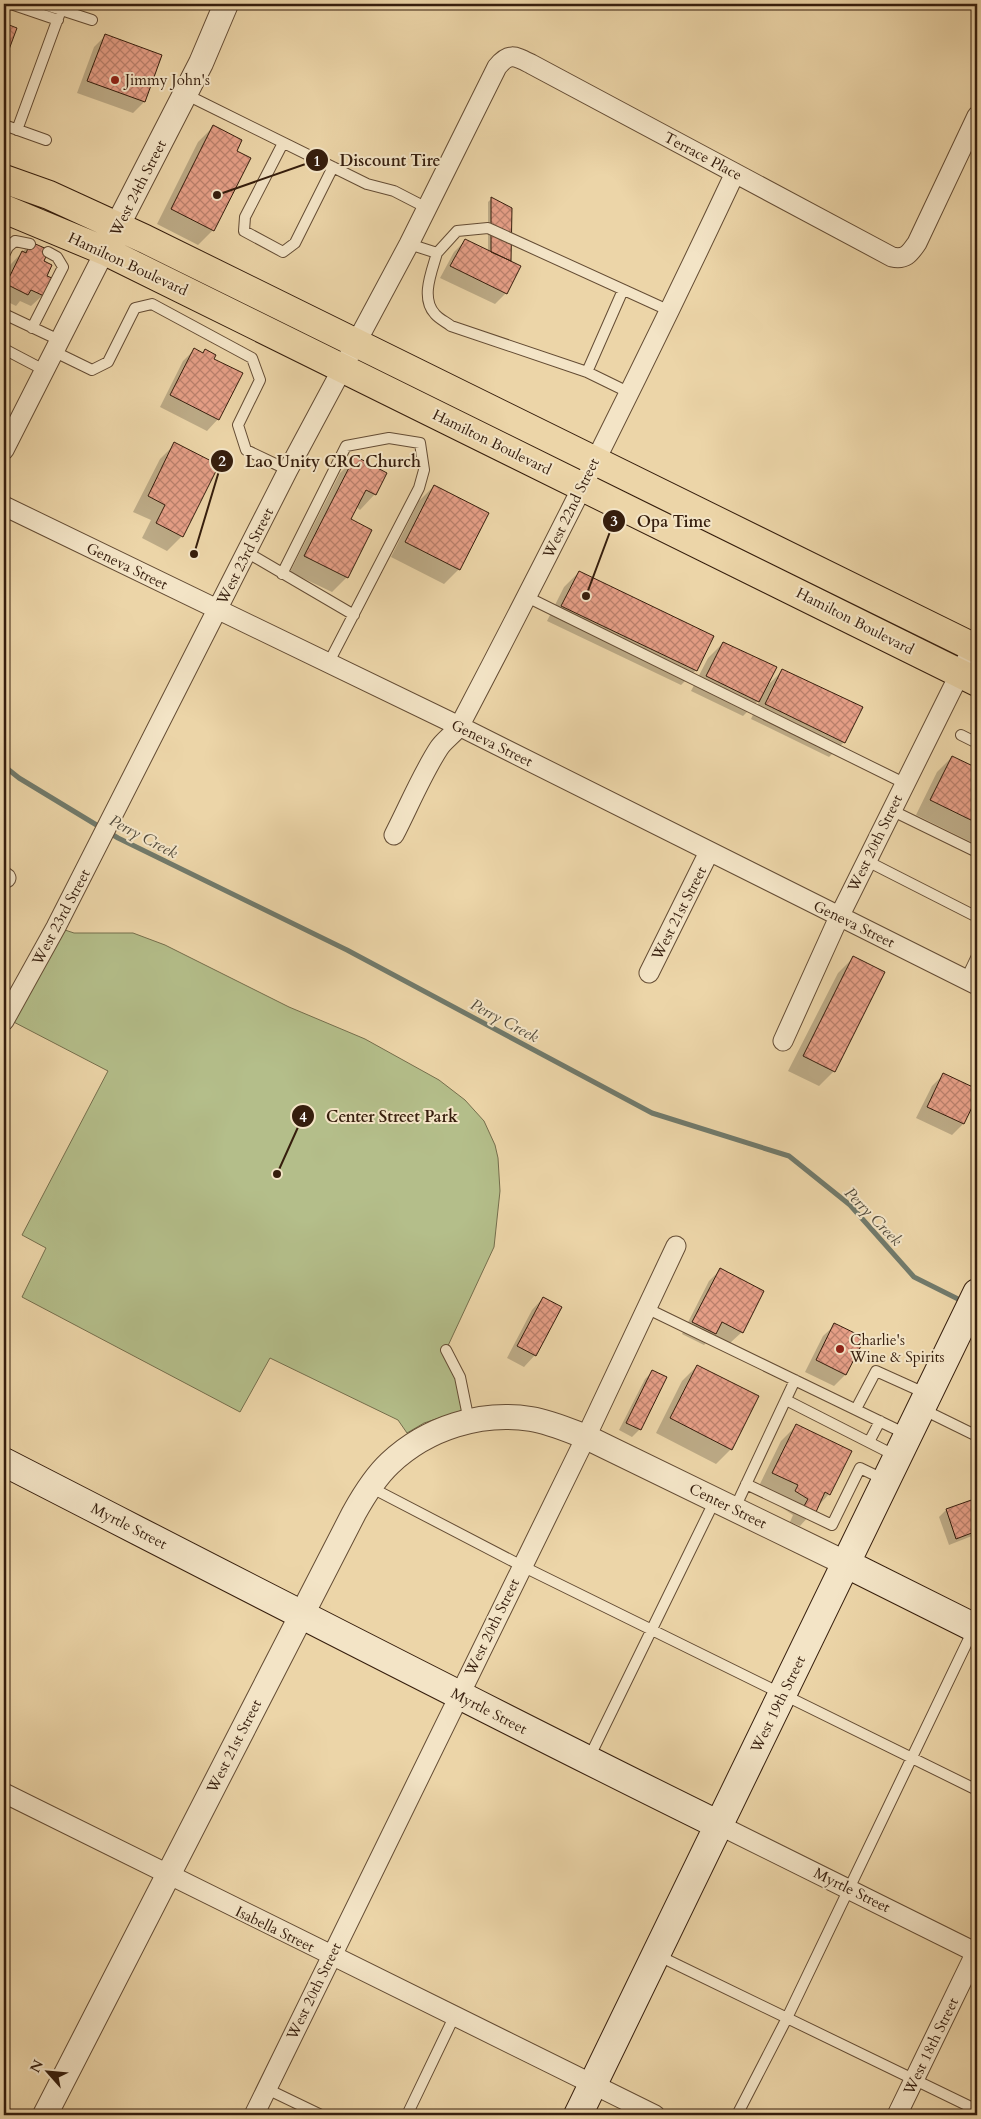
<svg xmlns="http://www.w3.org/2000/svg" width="981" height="2119" viewBox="0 0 981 2119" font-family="Cardo,serif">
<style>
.park{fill:#b4be8a;stroke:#756e4c}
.shadow{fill:#0003}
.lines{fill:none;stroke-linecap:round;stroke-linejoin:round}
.stream{stroke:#717a6b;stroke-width:5}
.building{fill:url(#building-cross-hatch);stroke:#361e0d}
.service-casing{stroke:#644c34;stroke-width:12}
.minor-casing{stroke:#644c34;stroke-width:21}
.tertiary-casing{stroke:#644c34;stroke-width:26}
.secondary-casing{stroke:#361e0d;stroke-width:30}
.primary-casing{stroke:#361e0d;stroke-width:30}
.service{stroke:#f3e4c6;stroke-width:10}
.minor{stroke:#f3e4c6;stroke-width:19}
.tertiary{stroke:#f3e4c6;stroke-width:24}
.secondary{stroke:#f3e4c6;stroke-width:28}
.primary{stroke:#ecd5a8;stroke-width:28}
.poi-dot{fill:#8f2418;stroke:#f3e4c6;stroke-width:2}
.labels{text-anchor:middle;stroke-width:4;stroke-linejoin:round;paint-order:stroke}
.poi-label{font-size:15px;fill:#361e0d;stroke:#f3e4c6;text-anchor:start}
.street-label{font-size:15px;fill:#361e0d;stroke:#f3e4c6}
.water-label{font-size:16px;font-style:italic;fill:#544c3c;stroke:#f3e4c6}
.leader{fill:none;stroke:#361e0d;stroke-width:2}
.callout-dot{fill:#361e0d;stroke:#f3e4c6;stroke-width:2}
.mark-label{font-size:15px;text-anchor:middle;font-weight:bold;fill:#fff}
.callout-label{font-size:16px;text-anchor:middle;font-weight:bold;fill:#361e0d;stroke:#f3e4c6;stroke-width:4;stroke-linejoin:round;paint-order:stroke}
</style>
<defs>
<pattern id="building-cross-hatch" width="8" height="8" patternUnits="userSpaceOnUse" patternTransform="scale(1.25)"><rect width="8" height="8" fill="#e69f87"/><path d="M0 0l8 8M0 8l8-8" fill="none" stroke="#bb816d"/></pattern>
</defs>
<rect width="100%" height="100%" fill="#ecd5a8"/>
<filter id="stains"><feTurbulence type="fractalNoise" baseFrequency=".004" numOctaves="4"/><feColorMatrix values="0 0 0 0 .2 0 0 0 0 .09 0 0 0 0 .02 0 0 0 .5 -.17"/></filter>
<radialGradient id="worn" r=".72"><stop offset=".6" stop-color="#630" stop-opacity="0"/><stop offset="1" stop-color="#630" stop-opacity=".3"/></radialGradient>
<!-- park -->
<path class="park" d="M56 927 74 933H133L165 945 289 1007 365 1039 439 1080 465 1100 484 1121 495 1145 498 1158 500 1191 494 1247 446 1350 466 1409 424 1423 407 1433 398 1420 270 1358 240 1412 22 1297 46 1248 22 1235 108 1071 6 1018Z"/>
<!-- shadow -->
<path class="shadow" d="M105 36 161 56 144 102 133 113 77 93 94 47Z
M213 127 235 152 249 159 213 230 198 245 157 224 198 142Z
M491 199 511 209 510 260 506 293 495 304 440 278 454 252 465 241 488 252V202Z
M31 243 42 262 45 277 43 295 31 306 20 301 16 306 4 300V279L11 264Z
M194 350 202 354 205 350 212 359 241 374 218 419 207 431 160 407 183 361Z
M175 444 182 536 167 551 142 538 151 520 133 512 160 459Z
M355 458 375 494 360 510 356 507 349 520 347 577 332 592 290 572 340 473Z
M434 486 459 569 444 584 391 557 419 501Z
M579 572 696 670 681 685 547 621 564 587Z
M723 643 765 688 783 670 844 742 829 757 751 719 761 698 743 716 691 691 708 658Z
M952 757 977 769V845L916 815 937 772Z
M853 958 834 1071 819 1086 788 1071 838 973Z
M943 1075 977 1091 963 1124 952 1135 916 1118 932 1086Z
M720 1270 742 1332 730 1343 714 1335 704 1345 682 1334 709 1281Z
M543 1298 535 1355 524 1367 507 1358 532 1310Z
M835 1325 863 1339 845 1375 834 1386 805 1372 823 1336Z
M697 1366 731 1449 716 1464 656 1433 682 1381Z
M653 1371 666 1378 640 1429 632 1437 619 1430 645 1379Z
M796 1426 829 1494 800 1526 790 1522 793 1515 781 1507 784 1500 758 1488 781 1441Z
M977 1499V1534L949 1545 939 1517 946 1510Z"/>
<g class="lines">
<!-- stream -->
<path class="stream" d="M4 766 19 778 118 838 347 950 652 1113 789 1156 850 1205 914 1277 964 1302"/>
</g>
<!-- building -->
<path class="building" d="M4 23 17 28 4 63Z
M105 34 162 55 145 102 87 81Z
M213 125 242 140 237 151 251 158 214 231 171 209Z
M491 197 512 208 511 261 491 252Z
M465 239 521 266 507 294 450 266Z
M31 242 49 250 44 261 52 265 47 276 52 278 44 296 31 290 28 295 6 284 22 251 26 253Z
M194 348 203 353 205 349 216 355 214 359 243 373 219 420 170 395Z
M174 442 219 465 183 537 156 523 165 505 148 496Z
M355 456 387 473 376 495 366 490 351 519 372 530 348 578 304 556Z
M434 485 489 513 460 570 405 542Z
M579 571 714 636 697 671 561 606Z
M723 642 777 667 759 702 706 676Z
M782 669 863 707 845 743 765 704Z
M952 756 977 768V823L930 800Z
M853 956 885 972 835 1072 803 1056Z
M943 1073 977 1089V1097L964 1124 927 1107Z
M720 1268 764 1291 743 1333 722 1322 716 1334 692 1322Z
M543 1297 562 1307 536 1356 517 1346Z
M834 1323 865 1338 846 1375 816 1360Z
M697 1365 759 1396 732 1450 670 1418Z
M652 1370 667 1377 641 1430 626 1423Z
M796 1424 852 1451 830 1495 825 1492 816 1512 804 1506 808 1499 795 1491 798 1485 772 1473Z
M977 1498V1531L956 1539 946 1509Z"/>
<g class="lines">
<defs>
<path id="service" d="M11 4 58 20
M43 4 92 20
M185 94 367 184 394 191 427 208
M4 125 46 140
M17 130 61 10
M283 143 245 217 244 231 283 252 295 243 333 167
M409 244 437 253C432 271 420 298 435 314 439 319 446 322 451 326L587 372 628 392
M437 253 457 231 488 228 670 311
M4 255 8 247 15 241 30 244
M4 314 59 340
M32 328 63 267 57 257 48 252
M4 349 44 370
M53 351 92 370 108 362 135 308 152 304 252 358 260 380 238 425 246 450 288 470
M587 372 623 290
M248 553 354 615
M282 574 346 446 389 438 420 443 424 470 419 488 328 664
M527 597 904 783
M961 735 977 743
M891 810 977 852
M867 861 977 917
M966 979 977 956
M646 1308 908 1435
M446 1350 460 1377 469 1421
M786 1400 896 1456
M856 1409 876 1371 927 1394
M922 1409 977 1436
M869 1442 880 1421
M746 1484 832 1525 860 1468 885 1480
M370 1487 522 1566 977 1790
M734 1510 795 1380
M588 1760 715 1500
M657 1955 977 2110
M267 2089 321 2115
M407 2115 454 2017
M737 2115 787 2018 974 1628"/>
<path id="minor" d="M4 450 105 251
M4 506 459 726 977 985
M394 835C408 808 422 774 439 748 445 739 456 733 461 723 556 542 648 358 735 173
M4 877 6 878
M649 973 709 852
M4 1021 56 927 288 470 409 244 497 67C509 52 515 56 531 64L892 257C906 260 910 253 917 243L977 116
M783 1041 839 917 973 647
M4 1793 655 2115
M719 1825 977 1953
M254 2115 586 1437 676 1246
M897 2115 977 1950"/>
<path id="tertiary" d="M109 242 201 63 226 4
M45 2115 354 1513C364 1495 375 1477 390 1463 427 1428 481 1411 531 1419 550 1422 568 1430 586 1437L845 1563"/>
<path id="secondary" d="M4 1462C242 1584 479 1707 719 1825
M845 1563 977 1629
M578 2115 977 1293"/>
<path id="primary" d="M4 179 49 195 145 239 977 649
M4 209 105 251 977 682"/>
</defs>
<!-- service casing -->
<use href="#service" class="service-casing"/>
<!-- minor casing -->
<use href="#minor" class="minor-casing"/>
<!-- tertiary casing -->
<use href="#tertiary" class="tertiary-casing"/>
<!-- secondary casing -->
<use href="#secondary" class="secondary-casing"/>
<!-- primary casing -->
<use href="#primary" class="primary-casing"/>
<!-- service -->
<use href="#service" class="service"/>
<!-- minor -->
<use href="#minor" class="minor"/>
<!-- tertiary -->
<use href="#tertiary" class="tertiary"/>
<!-- secondary -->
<use href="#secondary" class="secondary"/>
<!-- primary -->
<use href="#primary" class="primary"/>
</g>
<!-- markers -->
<g class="poi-dot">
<circle cx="115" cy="80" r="5"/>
<circle cx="840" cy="1349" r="5"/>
</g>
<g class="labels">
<!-- poi labels -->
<g class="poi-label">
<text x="125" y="85">Jimmy John's</text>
<text x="850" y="1345">Charlie's<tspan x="850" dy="17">Wine &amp; Spirits</tspan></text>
</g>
<!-- street labels -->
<g class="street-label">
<text transform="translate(703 156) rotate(28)" y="5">Terrace Place</text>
<text transform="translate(138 188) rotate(-63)" y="5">West 24th Street</text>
<text transform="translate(128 264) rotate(25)" y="5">Hamilton Boulevard</text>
<text transform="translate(492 442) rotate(26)" y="5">Hamilton Boulevard</text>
<text transform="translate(571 508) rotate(-64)" y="5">West 22nd Street</text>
<text transform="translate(245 556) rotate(-63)" y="5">West 23rd Street</text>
<text transform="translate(127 566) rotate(26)" y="5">Geneva Street</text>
<text transform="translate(855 621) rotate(27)" y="5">Hamilton Boulevard</text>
<text transform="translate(492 743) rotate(26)" y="5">Geneva Street</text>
<text transform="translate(875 843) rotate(-64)" y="5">West 20th Street</text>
<text transform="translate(679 913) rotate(-63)" y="5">West 21st Street</text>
<text transform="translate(61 917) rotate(-62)" y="5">West 23rd Street</text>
<text transform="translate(854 924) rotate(26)" y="5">Geneva Street</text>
<text transform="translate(728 1506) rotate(26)" y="5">Center Street</text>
<text transform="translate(129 1526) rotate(27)" y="5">Myrtle Street</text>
<text transform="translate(492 1627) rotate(-64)" y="5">West 20th Street</text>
<text transform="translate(778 1704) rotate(-64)" y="5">West 19th Street</text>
<text transform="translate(489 1711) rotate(27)" y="5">Myrtle Street</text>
<text transform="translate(234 1746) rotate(-63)" y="5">West 21st Street</text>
<text transform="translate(852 1890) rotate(26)" y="5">Myrtle Street</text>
<text transform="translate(275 1929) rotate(26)" y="5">Isabella Street</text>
<text transform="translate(314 1991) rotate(-64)" y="5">West 20th Street</text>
<text transform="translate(931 2046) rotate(-64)" y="5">West 18th Street</text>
</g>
<!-- water labels -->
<g class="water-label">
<text transform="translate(144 836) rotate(28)" y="6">Perry Creek</text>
<text transform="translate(505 1020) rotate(28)" y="6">Perry Creek</text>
<text transform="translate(874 1216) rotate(46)" y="6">Perry Creek</text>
</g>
</g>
<!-- callouts -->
<path class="leader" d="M217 195L317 160M194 554L222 461M586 596L614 521M277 1174L303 1116"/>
<g class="callout-dot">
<circle cx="217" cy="195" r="5"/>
<circle cx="194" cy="554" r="5"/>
<circle cx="586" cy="596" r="5"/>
<circle cx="277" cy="1174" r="5"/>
<circle cx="317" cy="160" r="12"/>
<circle cx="222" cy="461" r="12"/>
<circle cx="614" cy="521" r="12"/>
<circle cx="303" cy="1116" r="12"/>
</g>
<g class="mark-label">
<text x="317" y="166">1</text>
<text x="222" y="466">2</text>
<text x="614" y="526">3</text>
<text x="303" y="1122">4</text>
</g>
<g class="callout-label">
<text x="390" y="166">Discount Tire</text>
<text x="333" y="467">Lao Unity CRC Church</text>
<text x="674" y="527">Opa Time</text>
<text x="392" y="1122">Center Street Park</text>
</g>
<!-- margin -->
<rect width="981" height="2119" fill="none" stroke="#ecd5a8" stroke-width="20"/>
<rect x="5" y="5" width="971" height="2109" fill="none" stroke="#361e0d" stroke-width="2.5"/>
<rect x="10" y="10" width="961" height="2099" fill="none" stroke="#361e0d"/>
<!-- north arrow -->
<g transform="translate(48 2072) rotate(297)" stroke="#f3e4c6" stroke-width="4" paint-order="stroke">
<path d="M0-4L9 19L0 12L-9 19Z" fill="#361e0d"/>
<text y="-8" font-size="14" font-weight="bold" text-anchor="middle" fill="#361e0d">N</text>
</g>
<rect width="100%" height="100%" filter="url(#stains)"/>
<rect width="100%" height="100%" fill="url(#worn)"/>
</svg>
